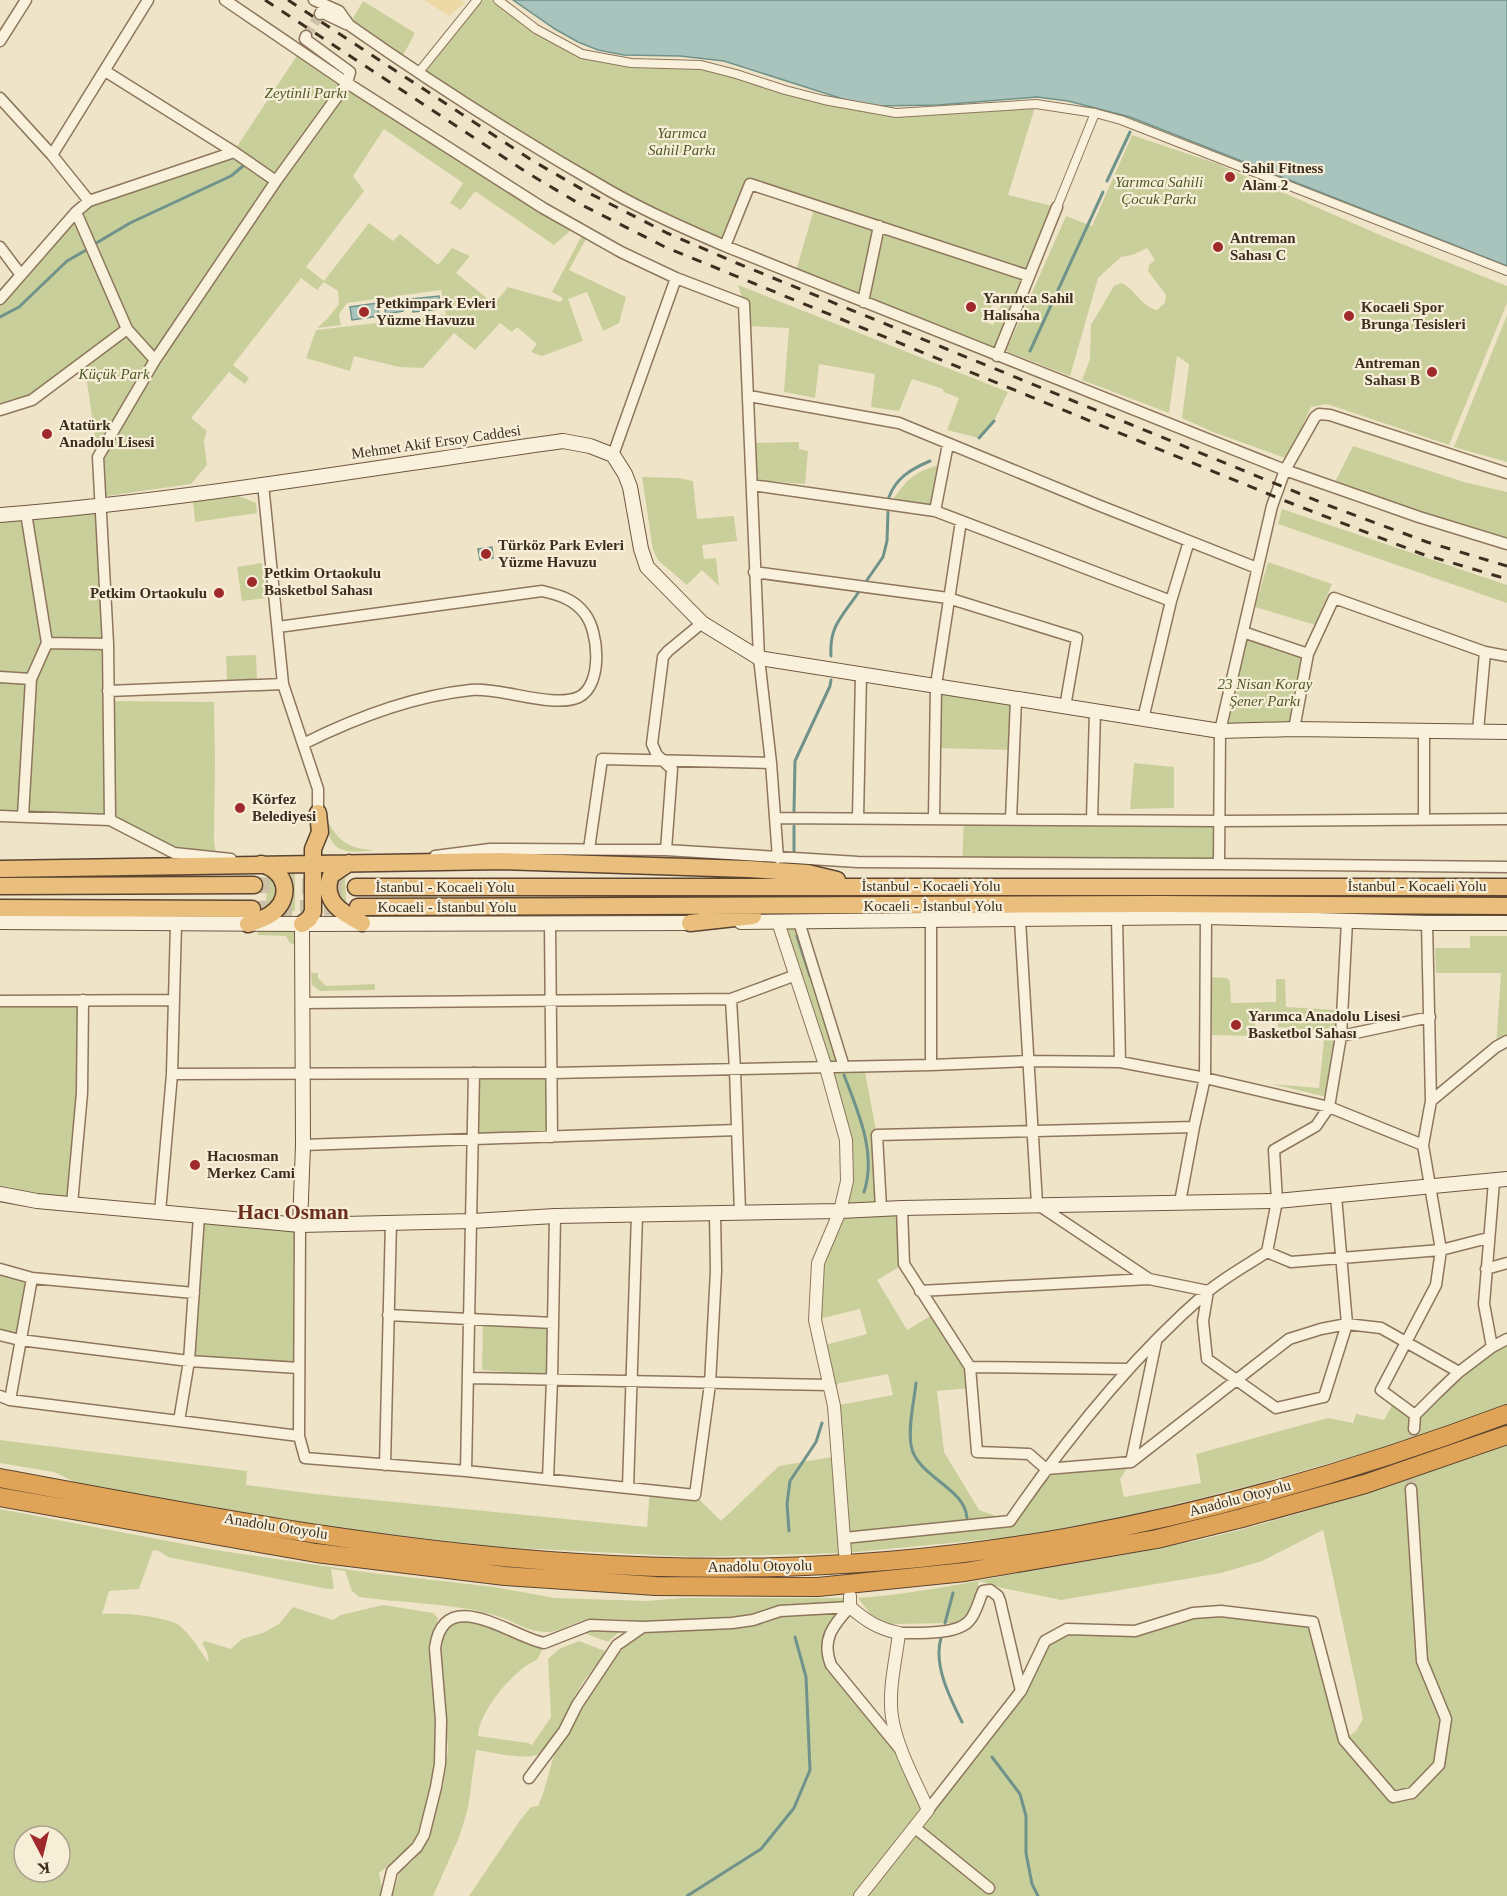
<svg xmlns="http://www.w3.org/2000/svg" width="1507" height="1896" viewBox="0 0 1507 1896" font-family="Georgia,serif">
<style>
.green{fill:#c9cf9b;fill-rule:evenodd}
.sand{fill:#ecd9a5}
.water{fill:#a9c4bc;stroke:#6f938a;stroke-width:1.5}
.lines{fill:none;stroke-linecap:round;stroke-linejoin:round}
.stream{stroke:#6f938a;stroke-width:3}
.minor-tunnel{stroke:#ccc0a6;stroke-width:10;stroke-dasharray:10 5;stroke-linecap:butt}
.trunk-tunnel{stroke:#ccc0a6;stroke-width:16;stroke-dasharray:16 8;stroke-linecap:butt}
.pedestrian-casing{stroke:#8d765c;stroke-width:10}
.minor-casing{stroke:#8d765c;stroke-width:13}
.tertiary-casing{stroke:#8d765c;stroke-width:14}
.secondary-casing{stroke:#6f573f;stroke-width:16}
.trunk-casing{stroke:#5b4430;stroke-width:19}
.motorway-casing{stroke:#5b4430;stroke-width:20}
.pedestrian{stroke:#faf1dc;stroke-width:8}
.minor{stroke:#faf1dc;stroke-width:10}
.tertiary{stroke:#faf1dc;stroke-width:12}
.secondary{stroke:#faf1dc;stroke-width:14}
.trunk{stroke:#eabe7c;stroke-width:16}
.motorway{stroke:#e0a458;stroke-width:18}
.rail{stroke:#3d2e20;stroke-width:3;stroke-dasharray:10 10;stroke-linecap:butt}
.poi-dot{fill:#9e2a2b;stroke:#f7eed8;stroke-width:2}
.labels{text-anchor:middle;stroke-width:4.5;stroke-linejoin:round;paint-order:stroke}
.park-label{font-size:15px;font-style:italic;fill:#4d5a26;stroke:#f7eed8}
.poi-label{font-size:15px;font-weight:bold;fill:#3d2e20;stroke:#f7eed8;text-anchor:start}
.street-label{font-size:15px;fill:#3d2e20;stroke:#f7eed8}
.district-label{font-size:21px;font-weight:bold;fill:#6b2e1e;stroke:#f7eed8}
</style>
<rect width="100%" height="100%" fill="#f0e4c8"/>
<!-- green -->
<path class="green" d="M477 0H498L536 29 582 54 631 63 701 65 785 90 896 113 1036 104 1008 195 1057 207 997 356 795 274 815 206 750 184 725 246 665 219 419 72ZM997 292 1005 295 993 325 986 322Z
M363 1 415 33 400 61 349 25Z
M300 51 570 231 554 245 475 191 461 210 450 203 463 183 384 129 353 176 364 191 306 267 324 281 369 223 393 241 400 234 438 265 452 248 470 256 456 273 494 304 508 287 561 302 563 298 552 292 581 237 586 239 569 270 626 297 619 323 603 331 587 292 568 299 583 341 542 356 531 352 537 344 517 327 512 332 500 323 475 350 454 333 423 368 399 367 354 356 350 371 306 358 316 330 446 315 441 290 347 303 339 314 341 325 317 328 327 319 339 304 338 291 324 282 317 290 301 278 233 365 249 378 245 384 229 372 191 418 207 431 204 441 207 465 191 484 100 497 98 457 84 362 32 400 0 410V299L89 201 234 151Z
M1132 135 1218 164 1387 238 1507 286V303L1449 445 1327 404 1311 407 1288 459 1213 432 1182 418 1189 364 1177 356 1169 413 1082 380 1090 359 1091 325 1114 286 1121 283C1136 289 1141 307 1157 310L1165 303 1166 295 1148 271 1149 265 1155 260 1147 248 1132 255 1121 257 1098 278 1070 376 1006 351 1066 216 1092 226Z
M738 285 1008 392 994 421 979 438 947 430 959 398 944 392 943 389 912 379 899 411 871 407 875 374 819 364 815 398 784 392 789 328 745 326 744 304Z
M1507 315V462L1454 447Z
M799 442V449L808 451 805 484 757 480 756 443Z
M1353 446 1464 482 1507 492V539L1483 534 1335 482Z
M941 464 933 508 892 501C908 478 914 472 941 464Z
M642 477 679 478 693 481 697 519 734 516 737 541 702 545 704 559 716 558 719 586 702 570 687 585 658 560 653 550Z
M239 496 256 503 257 513 195 522 193 502Z
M100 506 109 701 214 702 215 761 214 842 216 852 174 853 110 820 0 816V515Z
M1282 509 1507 585V603L1278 524Z
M1268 562 1332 584 1315 625 1255 607Z
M262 563 266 598 242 601 237 567Z
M1243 632 1308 654 1294 729 1220 731Z
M256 655 257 679 227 680 226 656Z
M936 685 1016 700 1014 750 935 748Z
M1134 763 1174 767V808L1130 809Z
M326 818C338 841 348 849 374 850 345 854 328 853 326 818Z
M964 819 1219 821V864L962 863Z
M283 871 295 872V911H283Z
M345 871 346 906 340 904 333 883Z
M273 874 279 895 268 907 266 905 267 875Z
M778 922H799L844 1067H864L877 1135 881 1208H902L904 1264 877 1280 907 1330 934 1314 970 1367 971 1388 937 1391 944 1452 979 1510 1010 1521 1046 1469 1131 1462 1120 1479 1124 1497 1201 1483 1196 1454 1328 1418 1353 1423 1356 1414 1384 1420 1395 1400 1415 1415 1507 1339V1405L1413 1439 1250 1486 1131 1515 1024 1536 845 1553 694 1557 500 1547 335 1528 83 1486 54 1472 0 1463V1440L247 1471 246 1485 315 1494 647 1527 650 1490 695 1495 721 1521 779 1466 838 1456 834 1406 893 1395 888 1374 830 1385 821 1346 867 1334 860 1309 815 1320 818 1263 840 1211 846 1140Z
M257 928 294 929 297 938V945L290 943 286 936 258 935Z
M1470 936H1507V1041L1496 1047 1501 973H1436L1435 948H1470Z
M311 973H318V978L326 986 375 984V990L320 991 312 985Z
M1212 977 1227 978 1230 981 1231 1003 1276 1002V979H1285L1286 1007 1337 1010V1040L1327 1097 1272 1084 1319 1088 1325 1031 1278 1027V1016L1256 1015 1254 1036 1212 1035Z
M83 1000 72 1204 0 1194V1001Z
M474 1073H552V1137L472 1139Z
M199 1216 300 1225 299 1368 189 1361Z
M0 1269 32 1278 20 1340 0 1335Z
M483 1324 548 1326 547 1376 482 1370Z
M1507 1445V1896H469L521 1819 531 1807 538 1806 543 1794 554 1755 607 1667 628 1643 644 1634 667 1629C652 1620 599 1616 582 1621 570 1624 559 1632 547 1632 527 1632 510 1619 491 1614 448 1603 403 1603 359 1597L352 1591 345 1571 331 1569 334 1589H328L168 1557 159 1551 153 1550 139 1589 109 1591 102 1614C119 1612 167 1616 180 1626 192 1636 200 1651 209 1663L207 1652 202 1643 205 1641 231 1649 242 1639 263 1633 279 1624 293 1607 333 1620 341 1615 383 1605 433 1613 438 1618 429 1653 432 1663 437 1725V1748L433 1782 419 1833 405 1851 379 1873 382 1888 381 1896H0V1509L215 1550 372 1573 494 1587 555 1598 646 1601 683 1598H844L842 1606 774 1607 743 1618 850 1607 834 1623 828 1657 904 1754 928 1809 1021 1691 1045 1641 1067 1629 1135 1631 1193 1613 1313 1622 1345 1739 1356 1731 1363 1719 1323 1530 1262 1561 1221 1573 1061 1600 1002 1588 979 1581 970 1615 966 1621 956 1623 891 1624 871 1615 858 1598C913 1594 965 1583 1019 1573 1095 1560 1172 1548 1247 1528 1335 1504 1421 1475 1507 1445ZM24 1836H60V1872H24Z
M461 1621 475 1622 540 1645 542 1650 537 1660C515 1668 479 1711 478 1736L528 1743 532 1745 551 1717 548 1659 559 1649 579 1641 605 1651C598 1665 586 1676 579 1689 569 1706 556 1748 536 1755 523 1760 491 1752 476 1750L468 1808 460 1835 433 1896H392L400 1872 414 1860 424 1847 444 1782 448 1749 439 1646C443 1632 447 1627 461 1621Z
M600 1628H613L619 1632 608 1642 584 1633Z"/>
<!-- sand -->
<path class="sand" d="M424 0H461L465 3 449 16Z"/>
<!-- water -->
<path class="water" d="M513 0H1507V266L1130 117 1068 101 1037 97 938 105 872 106 846 100 724 61 680 56 624 55 598 50 578 42 555 29Z
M439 296 440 309 413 312 412 299Z
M399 302 405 306 403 311 386 314 385 310Z
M377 303 379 316 352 320 350 307Z
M492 547 493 558 480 560 478 549Z"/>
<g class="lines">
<!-- stream -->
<path class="stream" d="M1107 181 1130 132
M93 245 130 223 231 176 243 166
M0 317 19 307 67 261 88 249
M1030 351 1103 192
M979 438 994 421
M889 497C896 478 911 469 930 461
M867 580 883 557 887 541 888 512
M831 656C829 626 842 617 858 593
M794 811 795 761 830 686 831 680
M794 851V826
M797 936 810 976
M844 1075C858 1112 877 1153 864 1192
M916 1383C914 1402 908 1425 911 1445 916 1477 965 1487 967 1518
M789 1531 787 1504 790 1481 816 1442 822 1423
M945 1623 953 1593
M941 1638C933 1665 950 1698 962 1722
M992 1757 1020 1794 1026 1816V1853L1032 1884 1038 1896
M687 1896 761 1849 794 1808 810 1770 806 1677 795 1637"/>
<!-- minor-tunnel -->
<path class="minor-tunnel" d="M306 36 320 14
M1411 1489 1414 1429"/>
<!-- trunk-tunnel -->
<path class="trunk-tunnel" d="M254 885 356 887
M252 909 347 907"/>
<defs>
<path id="pedestrian" d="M498 0 536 29 582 54 631 63 701 65 736 74 785 90 824 100 896 113 1036 104 1095 113 1121 120 1507 271
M419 72 477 0
M1057 207 1095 113"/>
<path id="minor" d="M225 0 347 83 543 208 621 252 676 278 744 304 759 658 771 763 778 858
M314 0 339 11 349 25C433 84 521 140 610 191 647 212 686 229 725 246L1285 470 1419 517 1507 544
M320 14 321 12 346 24
M0 41 26 0
M105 71 234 152 276 181
M0 98 52 155 89 201
M52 155 148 0
M76 212 127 329 155 360
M725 246 750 184 1029 276
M0 247 21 275
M0 299 76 212 89 201 234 152
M863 302 879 226
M997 356 1057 207
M749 396 899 423 1098 505 1257 568
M0 410 32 400 127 329
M613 455 676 278
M263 484 283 684 318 789V813
M752 485 935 511 1171 601
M935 511 948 444
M26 513 47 643 31 679
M754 572 948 598 1077 638 1065 707
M278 627 542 591C559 595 574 599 585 614 599 632 603 685 579 697 553 709 501 687 471 690 412 696 355 718 303 744
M1243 632 1308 654
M47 643 108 644
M0 677 31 679 23 816
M108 691 283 684
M1143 719 1171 601 1189 541
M1294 729 1308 654 1334 598 1485 652 1507 656
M1478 731 1485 652
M0 816 110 820 174 853 231 859
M775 818 1219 821 1507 819
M858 818 861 674
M934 818 936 685 961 521
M1011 819 1016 700
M110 820 108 644 98 457 155 360 276 181 347 83 350 72 305 39 306 36
M1092 820 1095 711
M1424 820V731
M589 849 602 759 771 763
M666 850 672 769 657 755 652 744 663 657 668 651 702 623
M435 856 490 849 666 850 858 862 1219 864 1220 731 1272 506 1285 470 1315 417 1319 414 1330 415 1507 473
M1219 864 1507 867
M1117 918 1120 1062
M931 920V1065
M1020 920 1037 1204 1149 1279
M799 922 844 1067
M550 923 552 1137
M731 999 735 1070 740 1212
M0 1001 173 1000
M302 1003 731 999 796 975
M1341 1036 1430 1017
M172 1074 552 1073 931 1065 1029 1061 1120 1062 1205 1078 1329 1107 1423 1145
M1431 1101 1496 1047 1507 1041
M303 1145 737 1130
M1180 1202 1194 1127 1205 1078 1206 917
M72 1204 82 1093 83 1000
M881 1208 877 1135 1194 1127
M902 1208 904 1264 970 1367 977 1452 1029 1454 1046 1469 1131 1462 1289 1339 1321 1329 1347 1324 1381 1328 1459 1372
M160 1212 172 1074 176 924
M300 1225 299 1436 305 1458 466 1471 695 1495 710 1384 716 1271 715 1213
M1267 1252 1291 1262 1441 1250 1488 1238
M0 1269 32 1278 194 1293
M1486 1269 1507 1263
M920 1291 1149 1279 1208 1291 1203 1321 1207 1359 1276 1408 1324 1397 1347 1324 1336 1196
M388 1315 553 1323
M0 1335 20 1340 189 1361 299 1368
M1492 1347 1484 1304 1494 1181
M970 1367 1128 1369
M468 1378 830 1385
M0 1396 10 1400 299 1436
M10 1400 32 1278
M1415 1415 1381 1390 1436 1285 1441 1250 1423 1145 1431 1101 1427 923
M179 1421 189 1361 199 1216
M1414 1429 1415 1415 1437 1393 1459 1372 1492 1347 1507 1339
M1131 1462 1156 1342
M385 1465 391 1222
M466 1471 474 1073
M548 1479 552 1380 555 1216
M628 1488 637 1215
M844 1538 1010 1521C1067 1438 1131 1358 1206 1293 1225 1277 1247 1265 1267 1252L1277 1201 1274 1150 1316 1126 1329 1107 1341 1036 1347 921
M850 1607C833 1625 821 1640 831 1665L899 1748
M899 1633C917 1633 957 1635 969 1621 976 1614 979 1600 983 1591L990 1590 998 1596 1000 1601 1021 1691
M529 1778 564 1731 577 1705 617 1645 643 1627
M928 1810 1021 1691 1045 1641 1067 1629 1135 1631 1193 1613 1221 1611 1313 1622 1344 1740 1393 1797 1412 1793 1439 1765 1446 1719 1422 1661 1411 1489
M914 1827 989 1888
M386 1896 392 1871 417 1847 424 1835 436 1787 440 1764 441 1720 435 1648C444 1583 512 1637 544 1643L590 1625 643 1627 732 1623 753 1620 780 1611 850 1607"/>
<path id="tertiary" d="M778 922 826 1068 846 1140 847 1181 840 1211 818 1263 815 1320 834 1406 845 1553
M850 1596V1607C866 1621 879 1629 899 1633 896 1660 888 1690 892 1717 897 1749 915 1780 928 1810L860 1896"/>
<path id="secondary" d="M0 515C189 500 376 467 563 441L590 446 613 455 625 474 630 487 641 549 647 567 702 623 759 658 1220 731 1294 729 1507 732
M0 922 302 924 698 923
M741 922 1206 917 1427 923H1507
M0 1194 37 1201 300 1225 472 1221 555 1216 840 1211 902 1208 1277 1201 1507 1179
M300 1225 303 1145 302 924"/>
<path id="trunk" d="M349 863 331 875C321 901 342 913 362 923
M0 869 502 861 748 869 808 873 837 880
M0 886 254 885
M356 887H1507
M358 907 1160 904 1507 906
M0 908 252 909
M690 923 753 916
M248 924C256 921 264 919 271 914 293 898 287 871 261 864
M302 924 309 919 313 912V849L320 832 318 813"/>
<path id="motorway" d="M0 1478C191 1514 385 1551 579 1563 742 1574 909 1566 1070 1537 1219 1510 1366 1467 1507 1414
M0 1497 316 1553 505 1576 656 1586 818 1587 965 1572 1157 1539 1242 1518 1365 1484 1507 1435"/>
</defs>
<!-- pedestrian casing -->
<use href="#pedestrian" class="pedestrian-casing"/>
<!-- minor casing -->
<use href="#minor" class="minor-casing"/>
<!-- tertiary casing -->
<use href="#tertiary" class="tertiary-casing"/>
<!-- secondary casing -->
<use href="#secondary" class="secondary-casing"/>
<!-- trunk casing -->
<use href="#trunk" class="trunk-casing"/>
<!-- motorway casing -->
<use href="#motorway" class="motorway-casing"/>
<!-- pedestrian -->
<use href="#pedestrian" class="pedestrian"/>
<!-- minor -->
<use href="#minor" class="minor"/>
<!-- tertiary -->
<use href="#tertiary" class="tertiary"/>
<!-- secondary -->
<use href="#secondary" class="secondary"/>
<!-- trunk -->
<use href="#trunk" class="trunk"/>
<!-- motorway -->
<use href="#motorway" class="motorway"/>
<!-- rail -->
<path class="rail" d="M265 0 526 172 578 203 665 247 1288 502 1422 554 1507 579
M288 0 533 161 585 191 667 233 739 264 1330 506 1427 542 1507 566"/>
</g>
<!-- markers -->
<g class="poi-dot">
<circle cx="1230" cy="177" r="6"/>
<circle cx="1218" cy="247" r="6"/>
<circle cx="971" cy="307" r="6"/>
<circle cx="364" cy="312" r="6"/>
<circle cx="1349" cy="316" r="6"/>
<circle cx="1432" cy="372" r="6"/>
<circle cx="47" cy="434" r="6"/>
<circle cx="486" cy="554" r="6"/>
<circle cx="252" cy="582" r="6"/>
<circle cx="219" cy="593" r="6"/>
<circle cx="240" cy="808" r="6"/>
<circle cx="1236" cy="1025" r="6"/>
<circle cx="195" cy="1165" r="6"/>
</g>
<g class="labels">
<!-- park labels -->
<g class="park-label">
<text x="306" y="98">Zeytinli Parkı</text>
<text x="682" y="138">Yarımca<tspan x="682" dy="17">Sahil Parkı</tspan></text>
<text x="1159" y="187">Yarımca Sahili<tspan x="1159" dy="17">Çocuk Parkı</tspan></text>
<text x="114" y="379">Küçük Park</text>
<text x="1265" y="689">23 Nisan Koray<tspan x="1265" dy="17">Şener Parkı</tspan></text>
</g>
<!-- poi labels -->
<g class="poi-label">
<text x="1242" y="173">Sahil Fitness<tspan x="1242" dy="17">Alanı 2</tspan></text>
<text x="1230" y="243">Antreman<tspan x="1230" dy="17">Sahası C</tspan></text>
<text x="983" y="303">Yarımca Sahil<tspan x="983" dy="17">Halısaha</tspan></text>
<text x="376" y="308">Petkimpark Evleri<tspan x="376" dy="17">Yüzme Havuzu</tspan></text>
<text x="1361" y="312">Kocaeli Spor<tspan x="1361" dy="17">Brunga Tesisleri</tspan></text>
<text x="1420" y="368" text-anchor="end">Antreman<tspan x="1420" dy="17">Sahası B</tspan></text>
<text x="59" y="430">Atatürk<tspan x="59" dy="17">Anadolu Lisesi</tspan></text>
<text x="498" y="550">Türköz Park Evleri<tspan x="498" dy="17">Yüzme Havuzu</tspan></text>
<text x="264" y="578">Petkim Ortaokulu<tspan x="264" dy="17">Basketbol Sahası</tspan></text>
<text x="207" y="598" text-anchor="end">Petkim Ortaokulu</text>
<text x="252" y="804">Körfez<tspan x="252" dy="17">Belediyesi</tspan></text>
<text x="1248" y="1021">Yarımca Anadolu Lisesi<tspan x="1248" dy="17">Basketbol Sahası</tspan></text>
<text x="207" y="1161">Hacıosman<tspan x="207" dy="17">Merkez Cami</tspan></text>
</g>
<!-- street labels -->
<g class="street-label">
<text transform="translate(436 442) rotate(-8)" y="5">Mehmet Akif Ersoy Caddesi</text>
<text x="931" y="891">İstanbul - Kocaeli Yolu</text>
<text x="1417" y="891">İstanbul - Kocaeli Yolu</text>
<text x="445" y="892">İstanbul - Kocaeli Yolu</text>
<text x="933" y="911">Kocaeli - İstanbul Yolu</text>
<text x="447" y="912">Kocaeli - İstanbul Yolu</text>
<text transform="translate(1240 1498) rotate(-15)" y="5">Anadolu Otoyolu</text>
<text transform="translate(276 1526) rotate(9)" y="5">Anadolu Otoyolu</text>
<text transform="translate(760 1566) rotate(-1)" y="5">Anadolu Otoyolu</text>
</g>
<!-- district labels -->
<g class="district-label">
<text x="293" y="1219">Hacı Osman</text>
</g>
</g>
<!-- north arrow -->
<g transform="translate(42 1854) rotate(173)"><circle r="28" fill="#f7eed8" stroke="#ada18e" stroke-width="1.5"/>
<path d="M0-4.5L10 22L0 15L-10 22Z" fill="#9e2a2b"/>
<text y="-9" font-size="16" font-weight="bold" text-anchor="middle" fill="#3d2e20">K</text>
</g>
</svg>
